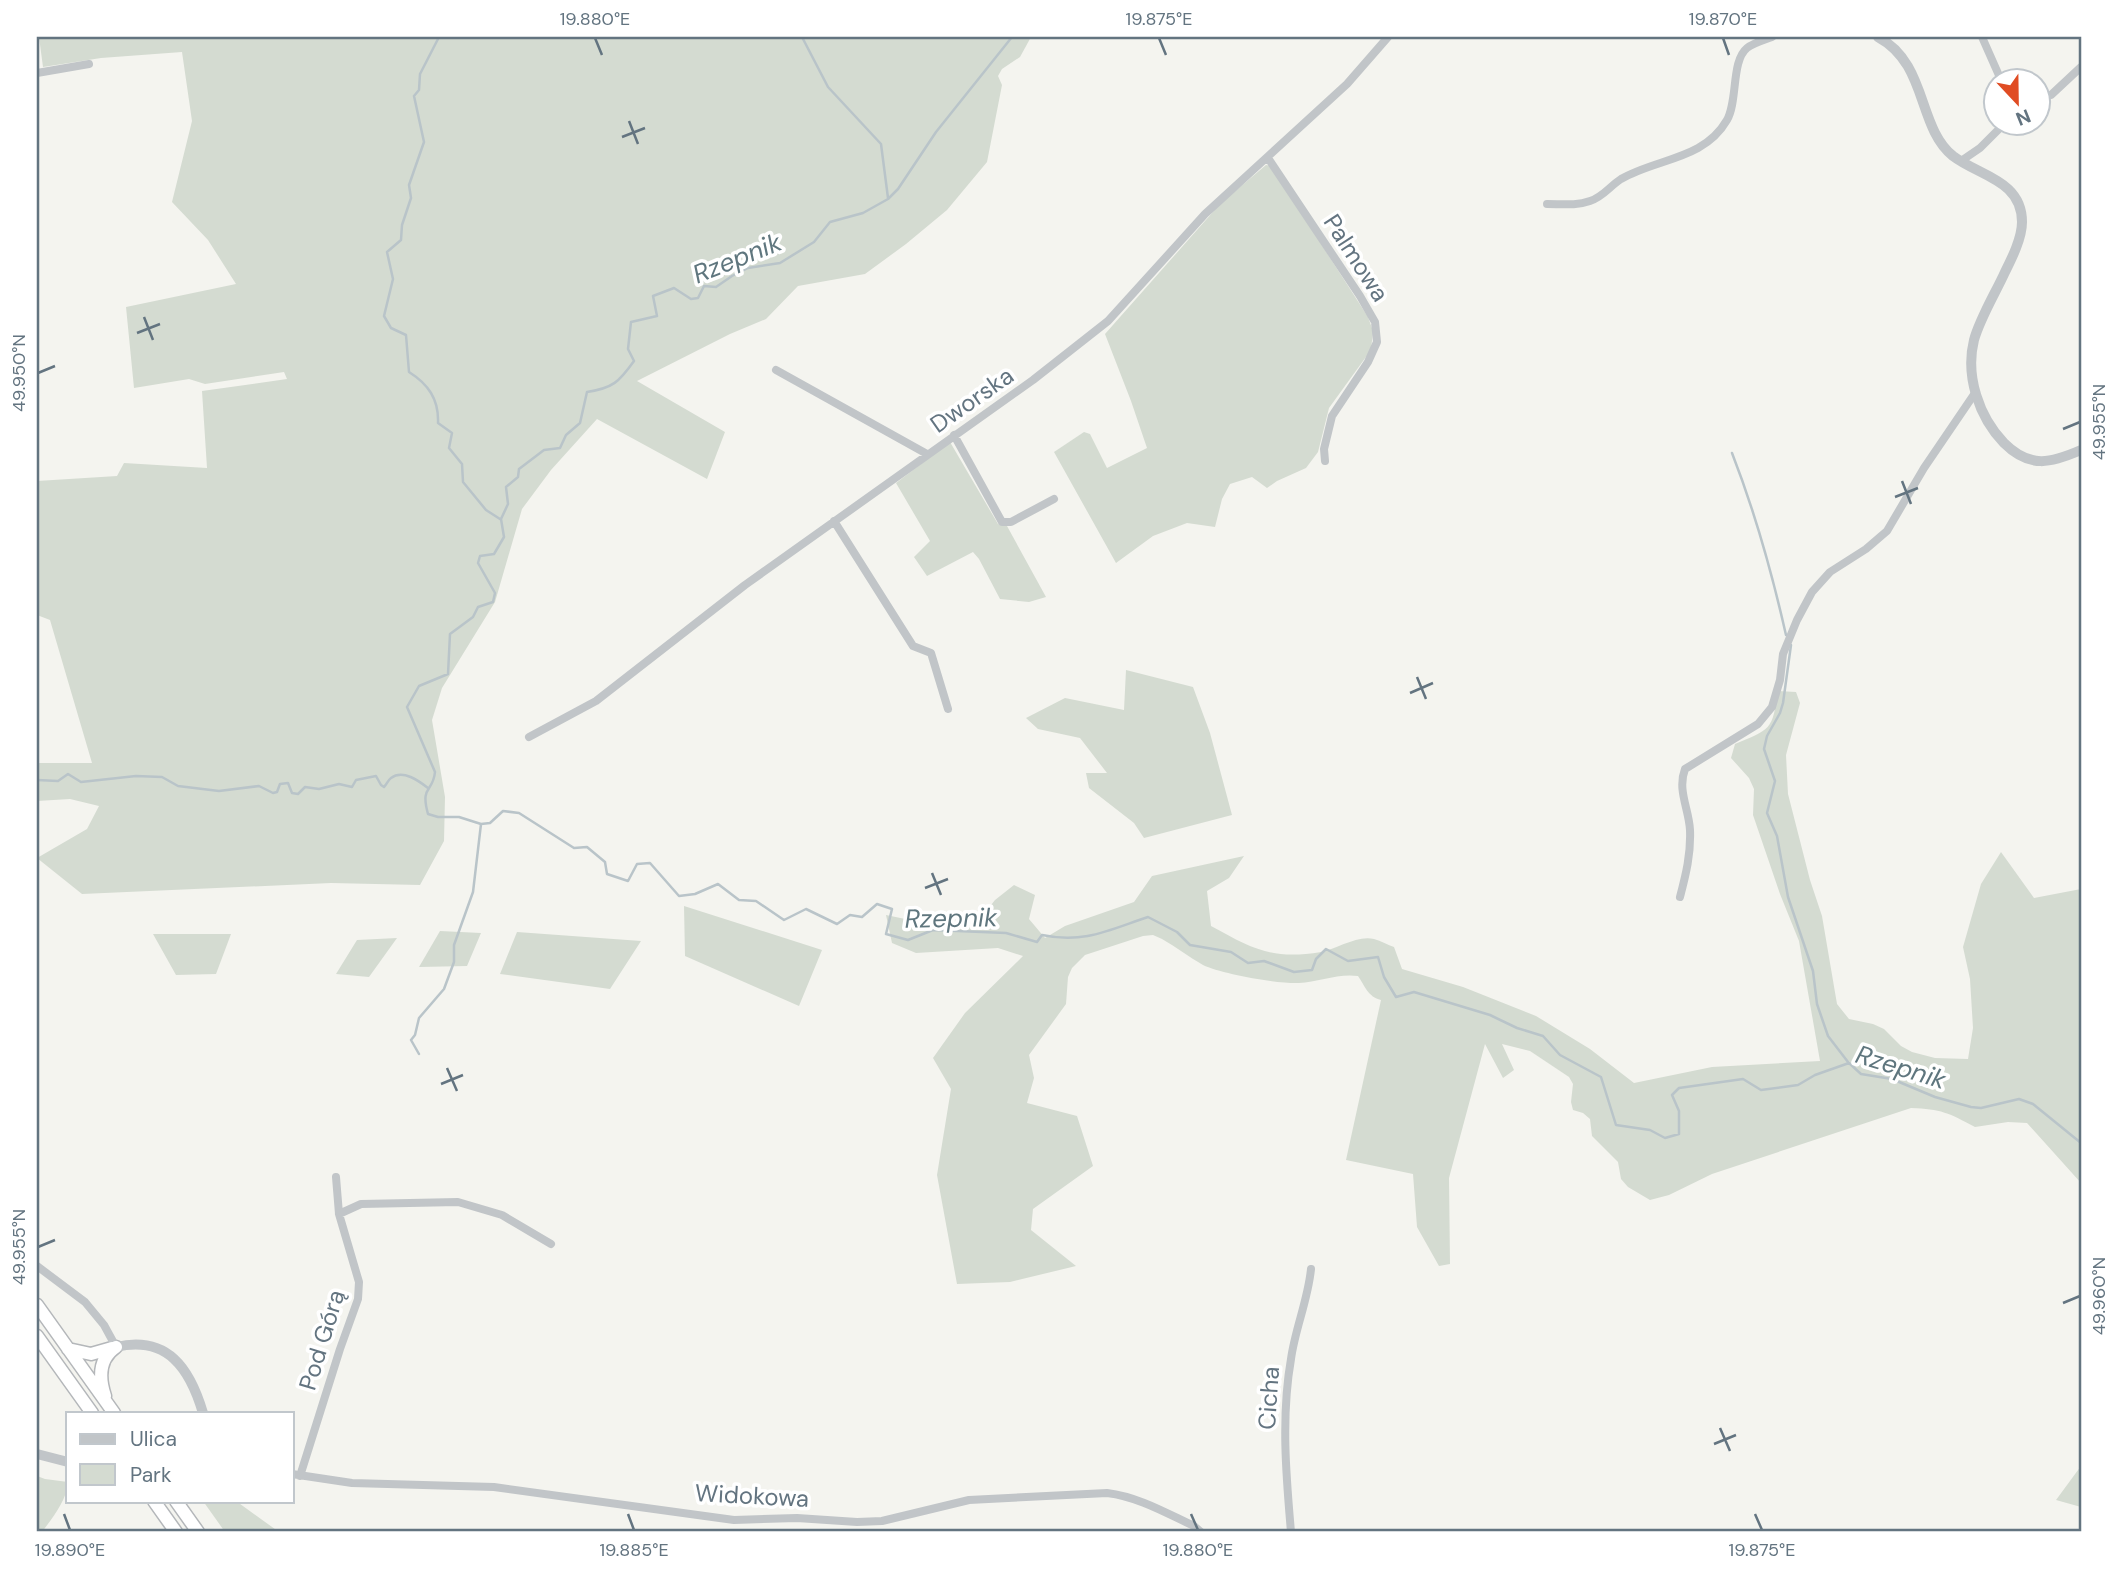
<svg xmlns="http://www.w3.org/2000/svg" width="2118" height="1569" viewBox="0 0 2118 1569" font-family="'DM Sans',sans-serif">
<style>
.green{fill:#d4dbd1}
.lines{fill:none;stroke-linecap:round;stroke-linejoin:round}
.stream{stroke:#b9c4c9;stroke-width:2.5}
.trunk-casing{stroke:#b4b7ba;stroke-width:15}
.minor{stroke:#c1c5c8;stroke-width:8}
.tertiary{stroke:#c1c5c8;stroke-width:10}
.trunk{stroke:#fff;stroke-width:12}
.ticks{fill:none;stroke:#637480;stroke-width:2.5}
.labels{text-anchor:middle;stroke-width:7;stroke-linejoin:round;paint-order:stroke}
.street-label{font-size:24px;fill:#637480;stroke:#fff}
.water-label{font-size:26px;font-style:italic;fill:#5f767e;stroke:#fff}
.neatline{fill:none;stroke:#637480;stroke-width:2.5}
.ticks-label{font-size:18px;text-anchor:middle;fill:#637480}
</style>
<rect width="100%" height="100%" fill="#f4f4ef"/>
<!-- green -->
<path class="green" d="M39 37H1031L1020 57 1002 69 998 76 1002 85 987 162 947 210 906 244 865 274 798 286 766 319 730 334 637 381 725 432 707 479 597 419 551 470 522 509 495 602 442 688 432 720 445 797 444 841 420 885 331 883 82 894 37 858 87 829 99 806 70 799 37 801V763H92L50 620 37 615V481L117 476 124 463 207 468 202 391 287 379 284 372 205 384 189 379 134 388 126 307 236 284 208 240 172 202 192 121 182 52 101 58 43 67Z
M1266 165 1271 166 1368 317 1373 331 1371 350 1329 408 1318 452 1306 468 1277 481 1267 488 1252 477 1230 484 1222 499 1215 527 1187 523 1153 536 1116 563 1054 452 1084 432 1090 434 1107 468 1147 448 1131 401 1105 334 1220 204Z
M950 442 998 524 1007 526 1046 597 1029 602 1000 599 979 559 973 552 927 576 914 557 930 541 896 483Z
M1126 670 1193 687 1210 733 1232 815 1144 838 1134 823 1089 788 1086 773H1107L1080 738 1038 729 1026 718 1065 698 1124 710Z
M1777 691 1796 692 1800 703 1786 755 1788 794 1810 880 1822 916 1837 1004 1849 1019 1873 1024 1884 1029 1901 1046 1912 1052 1935 1058 1968 1059 1973 1028 1970 979 1963 947 1981 884 2001 852 2034 898 2081 889V1183L2027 1123 2008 1122 1975 1127C1949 1113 1941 1109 1911 1108L1712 1174 1669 1195 1650 1200 1628 1187 1621 1179 1618 1162 1592 1136 1590 1119 1583 1113 1573 1110 1571 1102 1573 1084 1569 1077 1530 1051 1502 1044 1514 1070 1503 1078 1485 1044 1449 1178 1450 1264 1439 1266 1417 1227 1413 1174 1346 1160 1381 1000C1368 997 1365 986 1358 976 1339 973 1318 982 1299 983 1279 984 1221 974 1203 965 1189 957 1176 947 1162 939L1153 935 1143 936 1085 955 1072 968 1068 977 1066 1004 1029 1055 1034 1078 1027 1103 1077 1116 1093 1166 1033 1209 1031 1230 1076 1266 1010 1282 957 1284 937 1175 951 1089 933 1058 965 1013 1023 956 998 948 916 953 892 943 886 915 934 925H957L980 919 995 900 1014 885 1035 895 1029 919 1045 938 1065 926 1134 902 1152 876 1244 856 1229 878 1207 891 1211 926C1253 949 1272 960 1321 952 1337 949 1357 935 1374 939 1381 941 1388 945 1394 947L1402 969 1463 987 1536 1016 1590 1049 1634 1083 1712 1067 1820 1061 1799 941 1780 894 1753 815 1754 789 1749 778 1731 758 1735 744C1769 730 1774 730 1777 691Z
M684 906 822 950 799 1006 685 956Z
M440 931 481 933 467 966 419 967Z
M517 932 641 941 610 989 500 974Z
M153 934H231L216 974 176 975Z
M397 938 369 977 336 974 357 940Z
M2081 1466V1507L2056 1500Z
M37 1476 45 1479 68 1482C67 1500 53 1517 42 1532H37Z
M203 1501H236L279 1532H225Z"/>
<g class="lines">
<!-- stream -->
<path class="stream" d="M439 37 420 74 419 90 414 96 424 142 409 185 411 198 402 225 401 240 387 252 393 279 384 316 391 328 406 335 409 372C428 384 439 399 438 423L452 433 449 448 462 464 463 482 486 510 500 519
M802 37 828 87 881 144 888 198
M1012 37 936 132 898 189 888 199 863 213 830 222 814 242 780 263 748 268 732 276 716 287 704 286 698 298 691 299 674 288 653 296 657 316 631 322 628 349 634 361C619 382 613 388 587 392L580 423 566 435 560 448 544 450 519 469 518 477 506 487 508 504 501 519 504 537 494 554 480 556 478 563 495 593 493 602 478 607 473 617 450 634 448 674 419 686 407 707 435 772C433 793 420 785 428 814L438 817H459L481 824 490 823 503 811 519 813 574 848 587 847 605 862 607 874 628 881 637 864 650 863 679 896 695 894 718 884 739 900 756 901 784 920 806 909 837 924 850 915 862 917 877 904 892 909 886 934 908 940 933 930 1006 933 1037 942 1042 935C1084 944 1109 930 1148 917L1177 932 1190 945 1231 952 1248 963 1264 961 1294 972 1312 970 1316 959 1326 949 1348 961 1378 957 1384 977 1396 997 1414 992 1490 1015 1517 1028 1543 1036 1560 1055 1601 1077 1616 1125 1650 1130 1665 1138 1679 1134V1111L1672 1095 1679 1088 1743 1079 1761 1090 1798 1085 1815 1075 1849 1063 1861 1074 1892 1079 1935 1097 1971 1107 1981 1108 2019 1099 2033 1104 2081 1143
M1732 453C1755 512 1772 573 1786 635
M1791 645 1783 703 1780 713 1767 736 1764 749 1775 781 1767 813 1777 836 1788 897 1813 971 1817 1004 1828 1036 1848 1062
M37 780 58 781 68 774 81 782 136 776 162 777 178 786 219 791 259 786 273 793 277 792 280 784 288 783 292 793 298 794 305 787 319 789 339 784 352 787 356 780 376 776 381 785 384 787C387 784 388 780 391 778 403 769 419 781 428 788
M419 1054 411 1040 415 1035 419 1018 444 989 454 962V945L473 892 481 824"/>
<defs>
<path id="trunk" d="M37 1305 114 1413
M37 1336 92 1413
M68 1349 91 1354 112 1348
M105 1396C99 1378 98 1359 116 1347
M154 1501 176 1532
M176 1501 198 1532"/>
</defs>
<!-- trunk casing -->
<use href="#trunk" class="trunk-casing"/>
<!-- minor -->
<path class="minor" d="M1982 37 2001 80
M37 73 89 64
M2038 99 2051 95 2081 67
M1268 158 1360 296 1375 322 1377 342 1368 362 1332 416 1324 449 1325 461
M1961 161 1980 148 2006 122
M1547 204C1562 204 1576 206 1590 201 1603 197 1610 186 1621 179 1657 158 1704 160 1727 120 1738 101 1731 61 1747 48 1753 43 1764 40 1772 37
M776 370 927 454
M954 435 1002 522H1011L1054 499
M834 521 913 646 931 653 948 709
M529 737 596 701 745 585 1033 380 1108 321 1205 214 1347 84 1388 37
M1680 897C1686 874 1691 854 1690 830 1689 809 1677 790 1685 769L1758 724 1772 707 1780 680 1783 654 1797 620 1812 592 1830 572 1866 549 1887 531 1924 468 1975 393
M339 1214 361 1204 458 1202 502 1215 551 1244
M37 1266 85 1302 104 1325 116 1347
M292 1474 352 1483 494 1487 734 1520 797 1518 857 1522 882 1521 969 1500 1107 1493C1139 1497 1166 1513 1194 1526L1201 1532
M300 1476 340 1349 358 1299 359 1282 339 1214 336 1177
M1291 1532C1286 1475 1281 1416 1291 1359 1295 1329 1308 1300 1311 1269"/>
<!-- tertiary -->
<path class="tertiary" d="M1878 37C1928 64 1917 127 1953 156 1979 176 2022 180 2022 222 2022 238 2012 258 2005 272 1996 292 1980 318 1974 340 1965 376 1979 417 2004 443 2030 469 2051 463 2081 450
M116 1347C168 1335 190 1369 203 1413
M37 1454 68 1462"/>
<!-- trunk -->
<use href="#trunk" class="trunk"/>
</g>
<!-- ticks -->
<path class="ticks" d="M595 38 602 55M1159 38 1166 55M1723 38 1729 55M629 121 638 144M622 137 645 128M144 317 153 340M137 333 160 324M38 373 55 366M2063 429 2080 422M1902 481 1911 504M1895 497 1918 488M1417 677 1426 699M1410 693 1433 683M932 873 941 895M925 888 948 879M447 1068 457 1091M441 1084 463 1075M38 1247 55 1240M2063 1303 2080 1296M1720 1428 1730 1451M1714 1444 1736 1435M64 1514 70 1530M628 1514 634 1530M1191 1514 1198 1530M1755 1514 1762 1530"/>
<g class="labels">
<!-- street labels -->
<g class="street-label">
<text transform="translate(1356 258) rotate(57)" y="8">Palmowa</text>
<text transform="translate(972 400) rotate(-35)" y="8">Dworska</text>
<text transform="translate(322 1340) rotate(-73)" y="8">Pod Górą</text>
<text transform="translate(1269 1398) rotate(-86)" y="8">Cicha</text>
<text transform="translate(752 1496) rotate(3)" y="8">Widokowa</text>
</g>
<!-- water labels -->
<g class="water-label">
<text transform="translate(737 258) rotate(-22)" y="9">Rzepnik</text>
<text transform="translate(951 918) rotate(-1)" y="9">Rzepnik</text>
<text transform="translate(1901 1067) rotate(17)" y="9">Rzepnik</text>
</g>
</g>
<!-- border -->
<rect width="2118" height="1569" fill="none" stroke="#ffffff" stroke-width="77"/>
<!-- legend -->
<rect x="66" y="1412" width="228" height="91" fill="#ffffff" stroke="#c1c7cc" stroke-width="2"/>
<rect x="80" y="1434" width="35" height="10" fill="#c1c5c8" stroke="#c1c7cc" stroke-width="2"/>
<text x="130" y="1446" font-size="21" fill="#637480">Ulica</text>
<rect x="80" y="1464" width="35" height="21" fill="#d4dbd1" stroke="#c1c7cc" stroke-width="2"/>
<text x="130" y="1482" font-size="21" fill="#637480">Park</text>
<!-- north arrow -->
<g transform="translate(2017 102) rotate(158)"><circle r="33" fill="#ffffff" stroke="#c1c7cc" stroke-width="2"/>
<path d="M0-5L12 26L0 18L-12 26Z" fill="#e04c23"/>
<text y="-10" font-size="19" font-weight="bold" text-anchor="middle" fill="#637480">N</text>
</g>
<rect x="38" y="38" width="2042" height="1492" class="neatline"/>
<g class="ticks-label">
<text x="595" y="25">19.880°E</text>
<text x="1159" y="25">19.875°E</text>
<text x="1723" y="25">19.870°E</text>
<text transform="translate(19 373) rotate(-90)" y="6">49.950°N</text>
<text transform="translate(2099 422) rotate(-90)" y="6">49.955°N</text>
<text transform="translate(19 1247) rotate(-90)" y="6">49.955°N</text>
<text transform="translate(2099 1296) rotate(-90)" y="6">49.960°N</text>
<text x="70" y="1556">19.890°E</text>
<text x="634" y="1556">19.885°E</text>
<text x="1198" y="1556">19.880°E</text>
<text x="1762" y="1556">19.875°E</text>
</g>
</svg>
